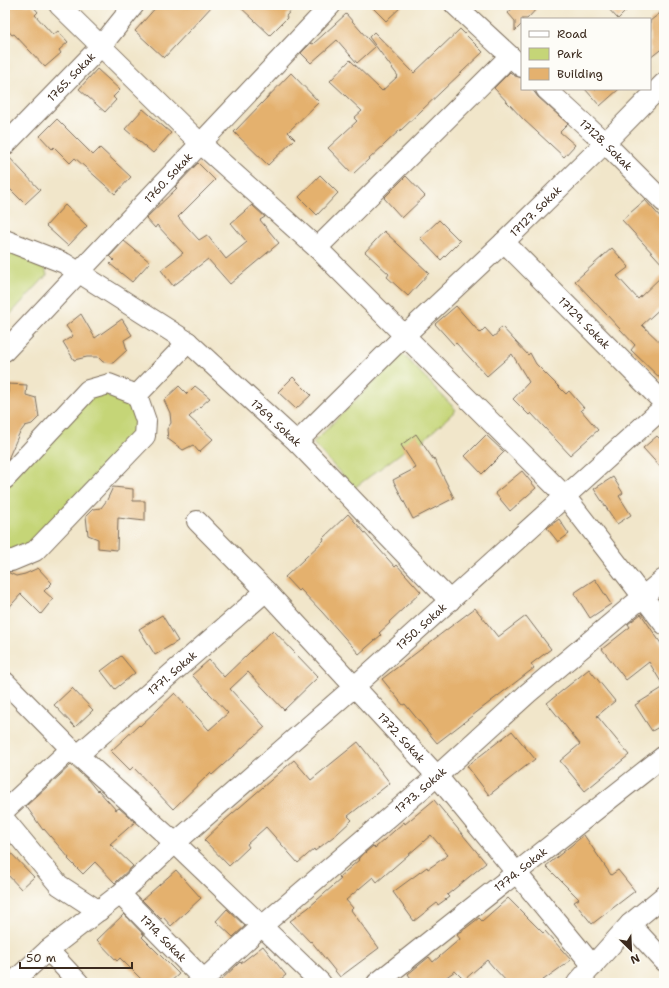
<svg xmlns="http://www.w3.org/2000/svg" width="669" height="988" viewBox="0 0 669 988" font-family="'Shantell Sans',sans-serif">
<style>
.green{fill:#c5d577;stroke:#80804a}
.building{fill:#e4b16e}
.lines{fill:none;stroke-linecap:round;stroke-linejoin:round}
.minor-casing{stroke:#7b6c5a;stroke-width:22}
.minor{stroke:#fff;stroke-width:20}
.labels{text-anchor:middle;stroke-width:3;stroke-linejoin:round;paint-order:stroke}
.street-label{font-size:11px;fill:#3b2a1e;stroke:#fdfcf7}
</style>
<rect width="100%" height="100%" fill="#fdfcf7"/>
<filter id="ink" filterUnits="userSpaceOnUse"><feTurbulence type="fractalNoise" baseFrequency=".025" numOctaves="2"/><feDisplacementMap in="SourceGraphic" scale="8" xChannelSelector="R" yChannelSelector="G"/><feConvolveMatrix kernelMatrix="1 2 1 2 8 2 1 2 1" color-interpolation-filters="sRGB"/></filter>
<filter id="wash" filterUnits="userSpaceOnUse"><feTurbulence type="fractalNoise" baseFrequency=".012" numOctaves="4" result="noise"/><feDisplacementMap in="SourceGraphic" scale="16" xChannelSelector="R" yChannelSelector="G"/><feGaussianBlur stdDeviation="0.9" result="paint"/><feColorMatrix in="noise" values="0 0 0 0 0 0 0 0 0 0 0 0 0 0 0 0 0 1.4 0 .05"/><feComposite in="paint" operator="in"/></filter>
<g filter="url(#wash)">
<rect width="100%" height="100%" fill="#f1e6ca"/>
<!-- green -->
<path class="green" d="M5 249 40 263 45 268 47 275 5 320Z
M402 353 456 410 415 448 409 447 354 488 313 443Z
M106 390 132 404 138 413 137 432 29 548 5 554V485L91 396Z"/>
<g id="blocks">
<!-- building -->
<path class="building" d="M12 5H32L38 12 35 15 53 35 58 31 68 42 59 50 61 53 45 67 14 34 12 35 5 27V12Z
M158 5H213L164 58 135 31Z
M238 5H296L286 16 287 18 270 35Z
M370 5H403L386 21Z
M515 5H540L527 19H522V24L515 31V21L508 13Z
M605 5H632L618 19Z
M664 10V47L650 58V21Z
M346 14 375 47 357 63 337 40 311 63 301 53 311 43 313 44Z
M460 29 483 52 401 130H400L353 174 328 148 357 121 354 118 362 111 330 81 350 60 382 91 398 76 369 37 374 32 414 73Z
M97 69 120 90 113 97 116 100 105 112 79 89Z
M510 72 515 76 522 78V89H532L538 97 568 124 560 132 575 145 564 157 523 119 494 88Z
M291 73 319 102 288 132 295 139 268 165 234 132Z
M585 89H619L600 106Z
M143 109 171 133 153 153 125 129Z
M57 119 93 155 100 148 131 177 115 194 75 158 70 163 54 147 52 149 40 136Z
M5 156H8L40 190 25 204 5 184Z
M198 163 215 180 178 217 199 240 207 235 226 259 247 242 231 223 252 205 265 217 260 220 279 243 230 284 208 259 173 286 161 270 183 253 157 225 155 228 146 218 177 188 175 187Z
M320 175 338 193 317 215 299 197Z
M406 176 425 196 402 218 384 198Z
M645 200 664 221V266L622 220Z
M65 205 87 226 68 246 46 226Z
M439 220 460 241 441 260 420 238Z
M384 231 429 273 408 296 387 277 389 274 365 252Z
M124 241 150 262 132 282 110 264 114 260 110 256Z
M612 248 629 267 617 276 638 299 664 274V305L642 325 664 346V382L631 350 635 345 575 281Z
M456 306 480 333 485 328 493 337 499 332 498 330 502 327 528 355 530 353 536 364 566 394 569 391 584 408 581 410 598 430 570 455 531 413 529 415 513 399 529 382 512 354 487 376 456 343 454 345 435 324Z
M81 314 95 338 122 319 132 335 124 340 127 350 113 363 103 362 98 357H87L74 360 63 342 73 336 66 326Z
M293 377 311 395 296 409 278 392Z
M8 384 27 385 26 395 36 398 39 417 32 424 25 426 19 434 8 459 5 462V418L8 415Z
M179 386 187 394 195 386 210 398 189 417 213 439 199 452 193 445 183 450 168 439 167 429 171 423 170 413 164 400Z
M416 434 433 459 434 458 454 498 413 519 393 480 416 468 401 445Z
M486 435 504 452 482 474 465 456Z
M657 436 664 443V471L643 448Z
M522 471 536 488 510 511 495 493Z
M613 477 623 493 619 496 631 515 617 524 594 489Z
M113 487 133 489V501H145V521L118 518 117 550 98 548V539L88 535 86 516 93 509 101 508 107 500Z
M348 514 395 567 397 565 421 592 389 622 390 623 379 633 381 635 359 654 322 612 300 589 298 591 285 577 324 540 323 538Z
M559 519 569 534 558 542 547 528Z
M38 568 52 583 44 591 53 599 41 614 21 594 5 612V571L16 576 25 574Z
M595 579 611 604 590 618 574 593Z
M475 608 498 637 526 616 551 649 531 664 534 668 437 743 405 704 403 705 382 679Z
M641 614 664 648V687L649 662 626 680 602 649 630 627 628 624Z
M162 615 178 641 155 655 139 629Z
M273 630 318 677 284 710 248 672 230 689 265 727 212 775 210 773 173 809 133 767 130 770 111 751 139 725 140 726 175 693 209 730 228 713 192 675 209 660 224 677Z
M121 656 135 673 115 689 101 671Z
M589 669 615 701 597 716 629 755 585 791 560 761 580 744 547 703Z
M664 687V724L652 731 635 705Z
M72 688 93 710 75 727 54 705Z
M512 731 535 759 489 795 467 766Z
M358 742 390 783 348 816 352 820 338 833 315 851 314 849 298 863 266 827 247 844 249 847 229 866 204 840 224 821 294 760 311 780Z
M71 765 88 780 97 791 98 790 116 810 119 808 135 822 110 844 133 866 115 883 95 862 83 874 68 859 69 858 44 829 43 830 26 806Z
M434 800 486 863 447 895 449 897 438 905 437 903 414 921 393 892 427 867 428 869 448 855 431 835 377 882 373 877 346 900 353 908 351 910 379 948 340 977 311 941 310 942 290 921 308 908 341 879 339 877 359 860 358 859 373 846 375 848 404 822 405 824Z
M584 835 611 875 618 870 635 891 592 924 574 902 579 899 546 866Z
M5 847 34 877 21 889 7 874 10 871 5 866Z
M176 870 201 898 171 926 163 917 161 919 142 900Z
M508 898 543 933 545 931 571 960 539 983H508L494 968 487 960 464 980 455 971 438 983H414L408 974 429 957 433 962 460 939 457 935 479 918 482 921Z
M227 909 245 926 233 937 216 921Z
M124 914 144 935 142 937 179 974 169 983H145L120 958 117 961 97 940Z
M263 946 286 975 276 983H218L240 962 241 963Z"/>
</g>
</g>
<g filter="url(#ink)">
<use href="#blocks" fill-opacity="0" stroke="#7b6c5a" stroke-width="1"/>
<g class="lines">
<defs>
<g id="minor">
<path d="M59 5 200 143 317 248 565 496 664 624"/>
<path d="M455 5 522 67"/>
<path id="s1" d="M546 89 605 143 664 202"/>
<path id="s2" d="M5 145 101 46 134 5"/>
<path id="s3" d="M5 240 64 263 188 342 297 442 450 601"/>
<path id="s4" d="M504 242 664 403"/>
<path d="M317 248 510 56"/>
<path id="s5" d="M5 351 331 5"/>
<path d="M137 395 188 342"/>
<path id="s6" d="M297 442 404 336 504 242 605 143 664 83"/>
<path d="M5 479 88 390 109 384 137 395 146 421 145 436 35 551 11 561 5 559"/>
<path id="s7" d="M197 521 266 591 437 776 593 966"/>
<path d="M5 682 71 749 175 843 321 983"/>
<path id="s8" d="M78 755 266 591"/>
<path d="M5 810 71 749"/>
<path d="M5 820 59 885 99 911"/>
<path id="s9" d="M120 894 207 983"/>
<path d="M630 924 664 961"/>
<path d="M48 950 79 983"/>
<path id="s10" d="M12 983 48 950 120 894 175 843 354 687 664 407"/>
<path id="s11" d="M200 983 262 926 437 776 528 693 664 579"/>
<path id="s12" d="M377 983 664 756"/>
<path d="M577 983 630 924 664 896"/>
</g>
</defs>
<!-- minor casing -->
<use href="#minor" class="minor-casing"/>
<!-- minor -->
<use href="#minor" class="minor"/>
</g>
</g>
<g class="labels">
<!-- street labels -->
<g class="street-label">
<text dy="4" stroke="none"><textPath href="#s2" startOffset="95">1765. Sokak</textPath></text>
<text dy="4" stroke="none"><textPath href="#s1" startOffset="82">17128. Sokak</textPath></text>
<text dy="4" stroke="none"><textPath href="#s5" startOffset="238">1760. Sokak</textPath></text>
<text dy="4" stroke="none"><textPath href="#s6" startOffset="332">17127. Sokak</textPath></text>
<text dy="4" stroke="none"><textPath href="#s4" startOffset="114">17129. Sokak</textPath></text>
<text dy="4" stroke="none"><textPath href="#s3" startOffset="330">1769. Sokak</textPath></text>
<text dy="4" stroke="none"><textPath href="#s10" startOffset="543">1750. Sokak</textPath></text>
<text dy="4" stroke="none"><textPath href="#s8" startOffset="125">1771. Sokak</textPath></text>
<text dy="4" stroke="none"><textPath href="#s7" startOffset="298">1772. Sokak</textPath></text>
<text dy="4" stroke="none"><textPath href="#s11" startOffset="293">1773. Sokak</textPath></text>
<text dy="4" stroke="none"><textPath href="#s12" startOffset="183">1774. Sokak</textPath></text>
<text dy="4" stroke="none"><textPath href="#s9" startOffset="62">1714. Sokak</textPath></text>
</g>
</g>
<!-- margin -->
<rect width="669" height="988" fill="none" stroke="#fdfcf7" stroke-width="20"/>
<!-- legend -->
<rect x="521" y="18" width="130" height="72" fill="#fdfcf7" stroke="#afa8a0"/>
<rect x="529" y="31" width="20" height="6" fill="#ffffff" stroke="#afa8a0"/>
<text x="557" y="38" font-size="12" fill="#3b2a1e">Road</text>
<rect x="529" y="48" width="20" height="12" fill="#c5d577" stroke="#afa8a0"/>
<text x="557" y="58" font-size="12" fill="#3b2a1e">Park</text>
<rect x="529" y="68" width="20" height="12" fill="#e4b16e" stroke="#afa8a0"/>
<text x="557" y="78" font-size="12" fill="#3b2a1e">Building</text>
<!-- north arrow -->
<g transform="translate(631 950) rotate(156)" stroke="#fdfcf7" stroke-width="3" paint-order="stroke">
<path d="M0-3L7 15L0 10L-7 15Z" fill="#3b2a1e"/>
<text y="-6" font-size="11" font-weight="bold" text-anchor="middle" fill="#3b2a1e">N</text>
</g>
<!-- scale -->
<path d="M20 962v6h112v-6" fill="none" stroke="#3b2a1e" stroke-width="2"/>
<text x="26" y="962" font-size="12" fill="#3b2a1e" stroke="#fdfcf7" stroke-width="3" paint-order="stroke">50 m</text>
</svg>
